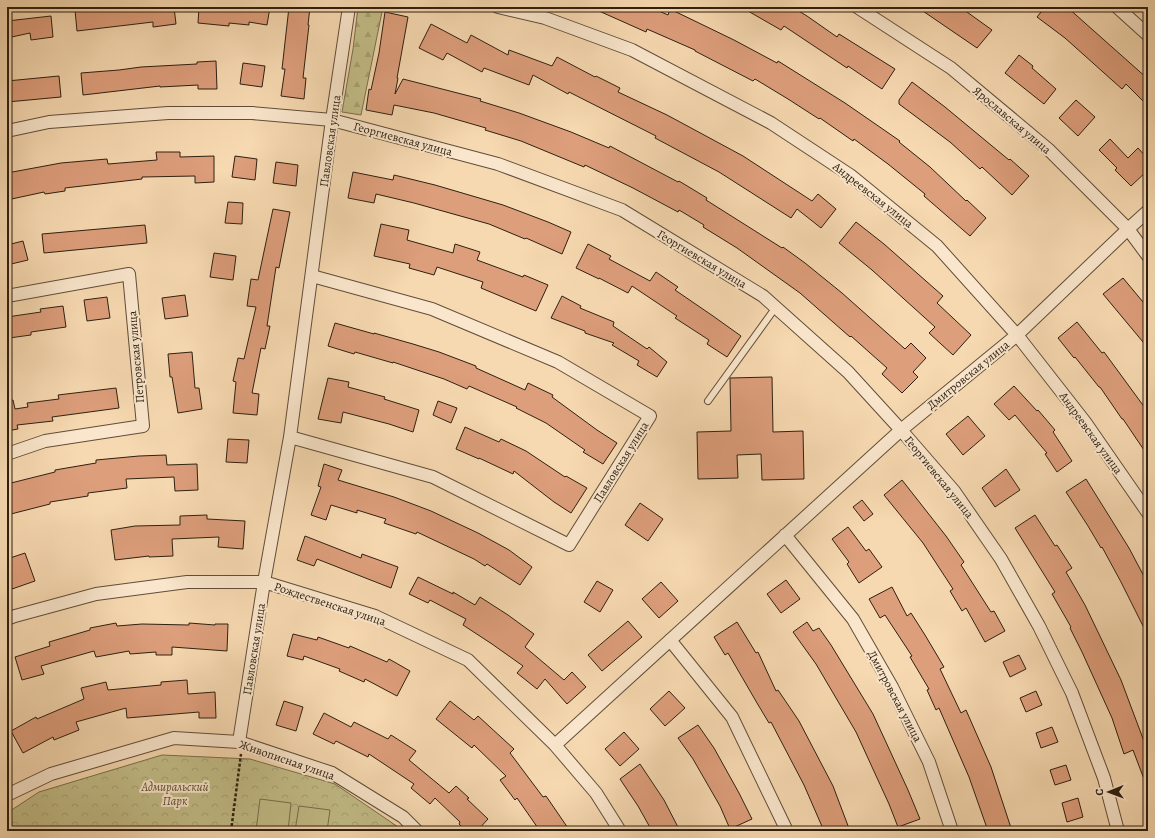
<svg xmlns="http://www.w3.org/2000/svg" width="1155" height="838" viewBox="0 0 1155 838" font-family="Alegreya,serif">
<style>
.forest{fill:url(#forest-firs);stroke:#786f4c}
.park{fill:url(#park-crowns);stroke:#786f4c}
.pitch{fill:#c3be88;stroke:#786f4c}
.building{fill:#dd9e7b;stroke:#2e2011}
.lines{fill:none;stroke-linecap:round;stroke-linejoin:round}
.lane-casing{stroke:#604e39;stroke-width:8}
.street-casing{stroke:#604e39;stroke-width:14}
.path{stroke:#2e2011;stroke-width:2.5;stroke-dasharray:3 2;stroke-linecap:butt}
.lane{stroke:#fae6cc;stroke-width:6}
.street{stroke:#fae6cc;stroke-width:12}
.labels{text-anchor:middle;stroke-width:4;stroke-linejoin:round;paint-order:stroke}
.street-label{font-size:12px;fill:#2e2011;stroke:#fae6cc}
.park-label{font-size:12px;font-style:italic;fill:#5b4f35;stroke:#fae6cc}
</style>
<defs>
<pattern id="forest-firs" width="22" height="20" patternUnits="userSpaceOnUse"><rect width="22" height="20" fill="#c3be88"/><path d="M5 1l3.5 6h-7zM16 11l3.5 6h-7z" fill="#a8a374"/></pattern>
<pattern id="park-crowns" width="20" height="18" patternUnits="userSpaceOnUse"><rect width="20" height="18" fill="#c3be88"/><path d="M2 6a3 3 0 1 1 6 0M12 15a3 3 0 1 1 6 0" fill="none" stroke="#a8a374"/></pattern>
</defs>
<rect width="100%" height="100%" fill="#f7d9b1"/>
<filter id="stains"><feTurbulence type="fractalNoise" baseFrequency=".005" numOctaves="4"/><feColorMatrix values="0 0 0 0 .2 0 0 0 0 .09 0 0 0 0 .02 0 0 0 .5 -.17"/></filter>
<radialGradient id="worn" r=".72"><stop offset=".6" stop-color="#630" stop-opacity="0"/><stop offset="1" stop-color="#630" stop-opacity=".3"/></radialGradient>
<!-- forest -->
<path class="forest" d="M358 7H383L361 115 342 112 353 49Z"/>
<!-- park -->
<path class="park" d="M162 755 250 759 335 784 404 831H7V813L39 792Z"/>
<!-- pitch -->
<path class="pitch" d="M260 799 291 803 288 831H256Z
M299 806 330 810 327 831H295Z"/>
<!-- building -->
<path class="building" d="M105 7H174L176 24 153 27V22L77 31 75 10Z
M199 7H270L267 25 249 22V25L229 23V26L198 23Z
M289 7H310L308 25H309L303 78H306L304 99 281 96 285 69H282Z
M590 7H650L668 15 670 9 734 40 777 63 778 61 845 103 900 141 899 142 930 167 966 201 967 200 986 218 970 236 924 196 925 194 888 164 854 139 853 141 820 118 819 119 788 99 755 79 753 81 695 51V50L647 29 646 32Z
M741 7H792L807 16 837 37 839 34 895 69 882 89 848 66 847 68 784 26 781 30Z
M917 7H960L992 30 977 48Z
M1045 7H1067L1148 79V106L1126 84 1122 89 1065 38 1037 17Z
M385 12 408 17 397 78H398L395 94 403 79 481 99 480 101 519 113 571 132 609 148 610 146 678 182 679 181 707 198 706 200 782 248 783 247 805 263 842 293 905 349 911 343 926 358 913 372 918 377 902 393 882 374 887 368 851 336 850 337 800 293 737 248 703 227 704 225 679 210 678 212 633 188 585 165 584 167 521 141 485 130 486 128 434 113 394 105 392 115 366 110 369 89 371 90 379 53Z
M51 16 53 37 31 40 30 33 7 38V21Z
M431 24 467 43 471 35 508 55 509 50 552 66 557 57 595 77 596 76 620 88 618 92 667 115 743 156 812 201 818 194 836 209 821 228 797 209 791 218 719 172 655 138 656 136 569 92 568 94 533 75 529 85 484 68 482 72 447 53 443 60 419 48Z
M1019 55 1033 66 1032 68 1056 89 1044 104 1005 73Z
M216 61 217 89H198V85L160 87V86L83 95 81 73 119 70 141 67 197 64V62Z
M243 63 265 66 262 87 240 84Z
M59 76 61 97 7 102V81Z
M912 82 945 107 1009 160 1010 159 1029 176 1012 195 982 167 980 169 950 142 899 104V100Z
M1076 100 1095 117 1078 136 1059 118Z
M1110 139 1128 158 1138 148 1148 159V170L1131 186 1115 170 1117 168 1099 150Z
M156 152H180V157L214 156V182L195 183V176L142 177V179L65 188V191L45 194 44 192 7 200V173L61 163 107 159 108 164 157 160Z
M235 156 257 159 255 180 232 177Z
M276 162 298 165 296 186 273 183Z
M353 172 393 180 394 175 435 185 503 205 548 222 571 232 562 254 526 238 525 239 489 224 414 203 376 194 374 203 348 198Z
M228 202 243 203 242 224 225 223Z
M273 209 290 212 279 268 276 267 267 326H270L265 349 261 348 252 393 259 394 257 415 233 413 236 382 233 381 238 358 244 359 256 307 247 306 251 279 258 280Z
M856 222 884 244 943 296 937 303 971 335 953 355 929 333 935 327 872 270 839 243Z
M381 224 409 230 407 240 453 253 455 244 480 252 477 260 523 277 524 275 548 285 536 311 481 288 483 282 437 267 434 275 409 268 410 264 374 256Z
M145 225 147 243 44 253 42 234Z
M23 241 28 260 7 265V245Z
M588 244 611 256 609 259 650 281 656 272 678 287 675 290 713 316 741 336 727 357 707 344 709 340 675 318 677 316 632 286 628 293 599 278V279L576 268Z
M214 253 236 256 233 280 210 277Z
M1123 278 1148 308V348L1103 294Z
M185 295 188 316 165 319 162 298Z
M562 296 581 306 580 308 614 322 613 326 647 349 649 347 667 362 657 377 637 365 639 361 612 345 614 343 585 333V331L551 318Z
M107 297 110 318 87 321 84 300Z
M63 306 66 327 31 332V335L9 338 7 317 41 312 40 309Z
M1077 322 1102 353 1104 352 1148 412V456L1123 419H1122L1100 387H1099L1075 357 1074 358 1058 338Z
M335 323 374 334V333L413 344 439 352 476 366V368L525 390 528 383 553 395 552 397 597 430 617 443 603 464 583 452 585 450 546 423 516 408 517 407 469 386 467 389 444 379 393 362V363L355 352 354 354 328 346Z
M192 352 195 388H199L202 409 178 413 172 377H170L168 354Z
M772 377 773 432 803 431 804 479 762 480 761 454 737 455 738 478 698 479 697 432 731 431 730 378Z
M328 378 349 382 348 387 385 397 384 399 419 410 413 432 389 424 343 412 341 423 318 419Z
M1014 386 1037 411 1038 410 1055 430 1053 432 1072 461 1057 472 1045 454 1047 453 1015 415 1009 420 994 404Z
M116 388 119 408 52 417 53 421 17 425 18 429 7 431V400H13L15 409 28 407 27 403 59 399 58 395Z
M438 401 457 408 451 423 433 415Z
M968 416 985 436 963 455 946 434Z
M465 427 499 442 501 439 526 451 565 477 566 476 587 488 571 513 554 502 514 471 513 474 479 458V459L456 449Z
M228 439 249 440 247 463 226 462Z
M166 455 167 465 197 464 198 490 175 491 174 477 126 479 127 488 88 493V496L50 502V504L7 515V484L55 472V470L96 463V460L139 456Z
M324 464 342 470 338 480 394 497 431 511 478 533 509 550 532 567 520 585 487 564 485 566 474 559 417 532 416 534 384 523 386 519 357 510V513L331 505 326 520 311 515 321 487 318 486Z
M1006 469 1020 490 995 507 982 488Z
M1086 479 1129 548 1148 584V636L1121 582 1102 547 1101 548 1088 526 1066 492Z
M902 480 946 536 964 562 961 565 991 612 994 611 1005 631 985 642 966 608 962 611 950 591 953 589 923 543 884 495Z
M862 500 873 514 864 521 853 507Z
M640 503 663 519 648 541 625 525Z
M207 515V519L245 521 243 549 218 547 219 537 172 539 173 556 149 557V556L115 560 111 530 135 526 180 525V516Z
M1035 515 1055 546 1057 545 1072 568 1066 572 1085 605 1121 680 1148 752V787H1147L1133 750 1124 754 1112 718 1082 652 1070 628 1071 627 1052 594 1055 592 1015 528Z
M848 527 866 551 869 549 882 567 859 583 847 564 849 562 832 539Z
M305 536 361 558 362 554 398 567 391 588 317 559 314 566 297 560Z
M25 553 35 581 12 589 7 575V559Z
M418 577 453 594V592L475 605 480 597 508 615 534 634 525 647 564 680 572 672 586 687 567 704 545 679 537 689 517 673 523 666 492 644 463 625 466 619 430 600 428 603 409 594Z
M786 580 800 599 781 613 767 594Z
M597 581 613 590 600 612 584 602Z
M661 582 678 601 659 618 642 599Z
M892 587 907 616 911 613 925 635 944 667 940 669 961 713 966 710 991 767 1012 831H988L969 777 939 708 936 710 927 690 929 689 910 657 912 656 885 615 880 618 869 599Z
M628 621 642 637 602 671 588 655Z
M737 622 756 653 758 652 776 691 778 690 799 721 833 786 850 831H824L804 785 771 722 769 723 757 703 728 653 725 655 714 637Z
M807 622 813 631 819 628 831 645 873 714 908 790 920 819 898 827 889 804 856 732 816 664 793 632Z
M116 623 117 626 142 624 189 625V623L215 625V624H228L227 651 172 647V655H156V652L130 654 129 651 96 657 94 651 41 666 44 674 22 680 15 657 50 646 49 642 90 630V628Z
M293 634 317 640 318 637 349 648 350 646 387 662 389 659 410 671 397 696 365 679 364 682 339 671 340 669 304 656 303 660 287 656Z
M1019 655 1026 669 1010 677 1003 662Z
M187 680 188 694 215 692 216 718H199V712L127 718 126 708 76 722 79 730 54 740 53 737 23 753 11 731 36 717 37 719 84 699 81 688 106 682 108 690 161 685V682Z
M669 691 685 708 665 726 650 709Z
M1036 691 1042 705 1026 712 1020 698Z
M284 701 303 707 296 731 276 725Z
M450 701 474 720 478 716 514 749 510 753 543 797 546 796 570 831H540L517 798 515 800 500 780 506 776 474 745 472 748 436 719Z
M324 713 351 727 354 722 388 739 391 735 416 751 409 760 449 793 456 786 469 798 467 799 488 819 477 831H466L459 824 460 822 435 798 430 804 411 788 414 784 369 754 368 757 336 741 334 744 313 734Z
M698 725 714 748 739 793 752 819 730 829 720 806 693 759 678 738Z
M1052 727 1058 742 1041 748 1036 733Z
M624 732 639 749 620 766 605 749Z
M640 764 664 800 680 831H652L638 806 620 779Z
M1066 765 1071 780 1055 785 1050 770Z
M1078 798 1083 817 1067 822 1062 803Z"/>
<g class="lines">
<defs>
<path id="lane" d="M708 401 776 307"/>
<path id="street" d="M498 7 545 18 632 50 771 123 850 175 937 246 1017 335 1085 422 1148 513
M857 7 951 68 1048 149 1128 229 1148 256
M1117 7 1148 35
M7 131 49 122 168 113H252L332 120 498 164 622 210 763 296 848 372 901 430 954 491 1001 559 1039 626 1072 693 1104 778 1118 831
M7 296 129 274 143 426 45 441 7 454
M290 437 433 477 569 545 650 416 558 362 432 309 312 276
M785 535 853 619 892 687 929 762 952 831
M7 619 15 616 96 594 187 582H264L375 616 468 660 555 745 596 793 620 831
M670 640 732 717 787 831
M239 742 264 582 290 437 332 120 349 7
M555 745 901 430 1017 335 1128 229 1148 211
M7 795 51 774 174 738 239 742 332 773 403 817 417 831"/>
</defs>
<!-- lane casing -->
<use href="#lane" class="lane-casing"/>
<!-- street casing -->
<use href="#street" class="street-casing"/>
<!-- path -->
<path class="path" d="M231 831 241 754"/>
<!-- lane -->
<use href="#lane" class="lane"/>
<!-- street -->
<use href="#street" class="street"/>
</g>
<g class="labels">
<!-- street labels -->
<g class="street-label">
<text transform="translate(1012 120) rotate(40)" y="4">Ярославская улица</text>
<text transform="translate(403 139) rotate(15)" y="4">Георгиевская улица</text>
<text transform="translate(330 141) rotate(-82)" y="4">Павловская улица</text>
<text transform="translate(873 195) rotate(38)" y="4">Андреевская улица</text>
<text transform="translate(702 259) rotate(31)" y="4">Георгиевская улица</text>
<text transform="translate(136 357) rotate(-95)" y="4">Петровская улица</text>
<text transform="translate(968 375) rotate(-39)" y="4">Дмитровская улица</text>
<text transform="translate(1091 433) rotate(54)" y="4">Андреевская улица</text>
<text transform="translate(621 462) rotate(-58)" y="4">Павловская улица</text>
<text transform="translate(939 477) rotate(51)" y="4">Георгиевская улица</text>
<text transform="translate(330 604) rotate(18)" y="4">Рождественская улица</text>
<text transform="translate(254 649) rotate(-81)" y="4">Павловская улица</text>
<text transform="translate(895 696) rotate(62)" y="4">Дмитровская улица</text>
<text transform="translate(287 760) rotate(19)" y="4">Живописная улица</text>
</g>
<!-- park labels -->
<g class="park-label">
<text x="175" y="791">Адмиральский<tspan x="175" dy="14">Парк</tspan></text>
</g>
</g>
<!-- margin -->
<rect width="1155" height="838" fill="none" stroke="#f7d9b1" stroke-width="24"/>
<rect x="8" y="8" width="1139" height="822" fill="none" stroke="#2e2011" stroke-width="2"/>
<rect x="12" y="12" width="1131" height="814" fill="none" stroke="#2e2011"/>
<!-- north arrow -->
<g transform="translate(1109 792) rotate(269)" stroke="#fae6cc" stroke-width="3" paint-order="stroke">
<path d="M0-3L7 15L0 10L-7 15Z" fill="#2e2011"/>
<text y="-6" font-size="11" font-weight="bold" text-anchor="middle" fill="#2e2011">С</text>
</g>
<rect width="100%" height="100%" filter="url(#stains)"/>
<rect width="100%" height="100%" fill="url(#worn)"/>
</svg>
